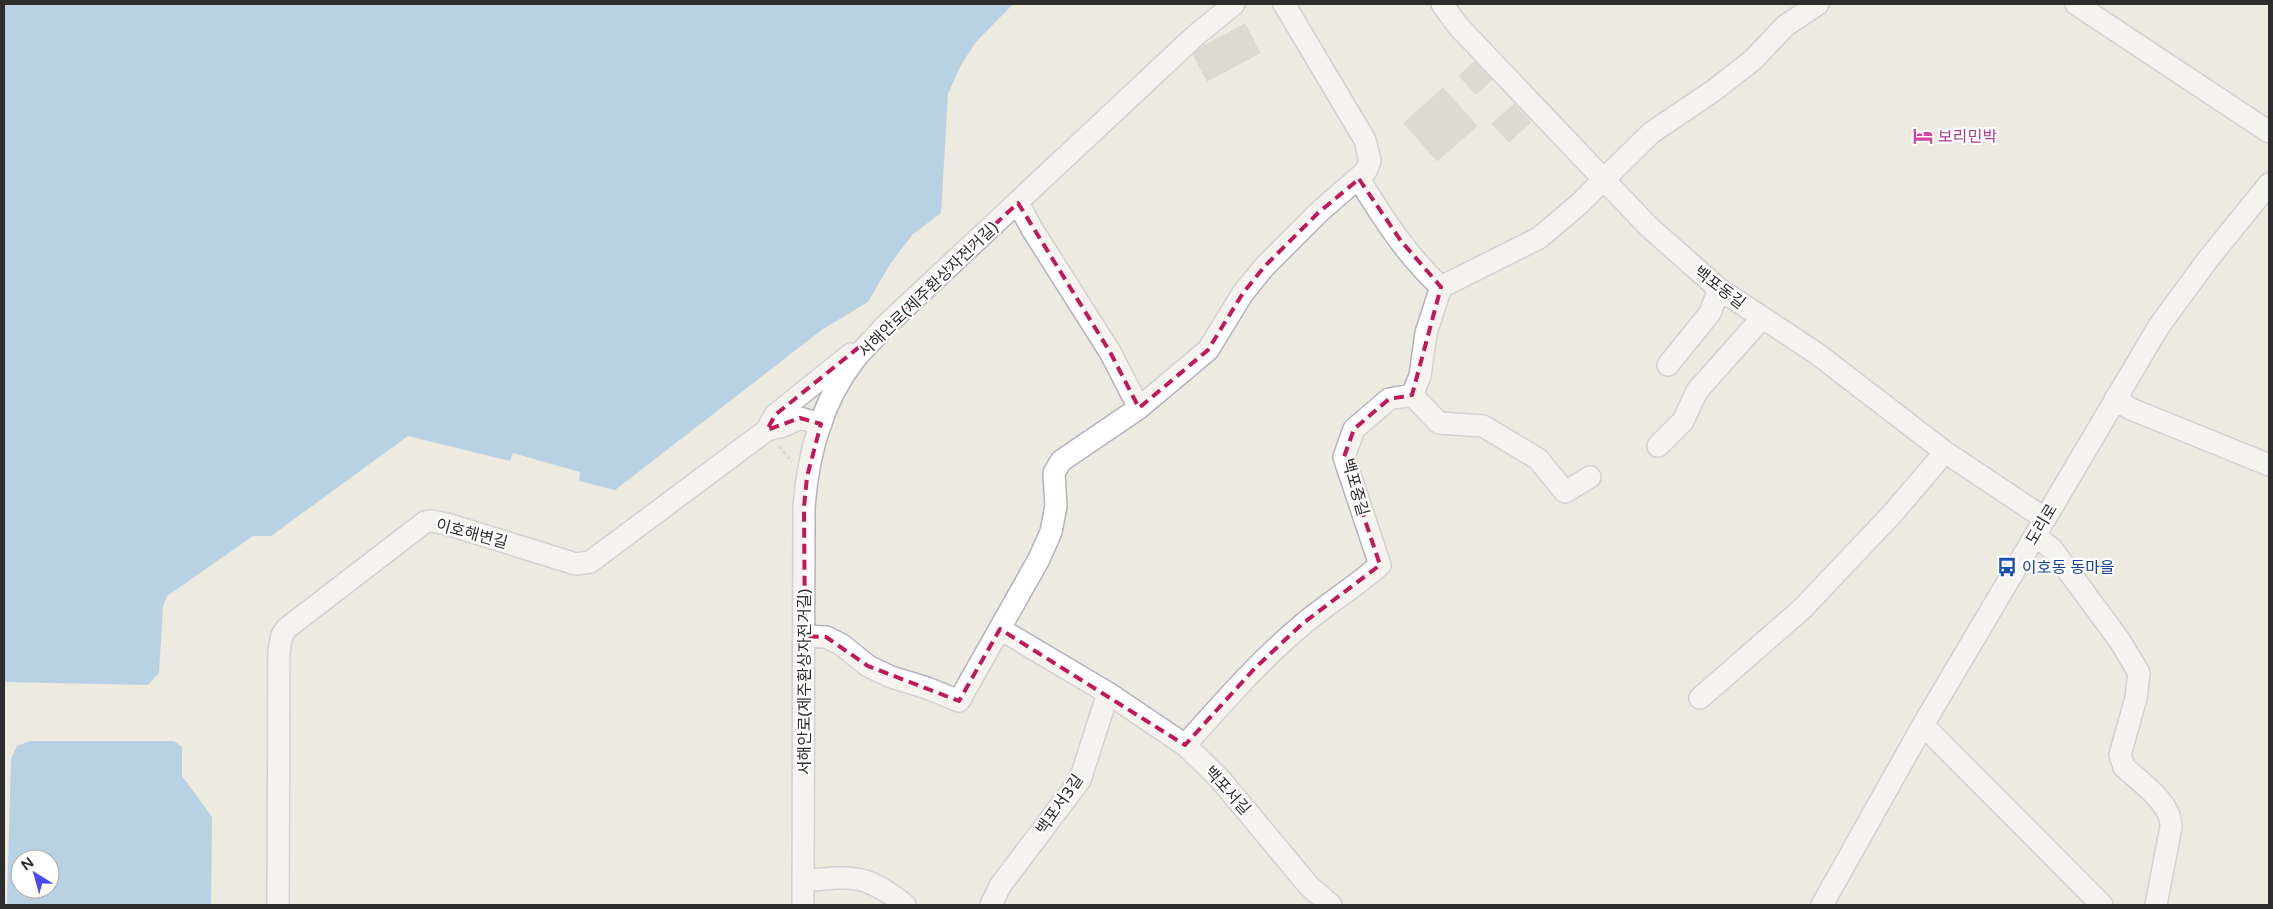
<svg xmlns="http://www.w3.org/2000/svg" width="2273" height="909" viewBox="0 0 2273 909" font-family="'Varela Round','Noto Sans KR',sans-serif">
<style>
.water{fill:#79b5e9;fill-rule:evenodd}
.building{fill:#c9c8be;stroke:#c9c6b9}
.lines{fill:none;stroke-linecap:round;stroke-linejoin:round}
.minor-casing{stroke:#b3b3bf;stroke-width:24}
.path{stroke:#c8c8c8;stroke-width:3;stroke-dasharray:4 2.5;stroke-linecap:butt}
.minor{stroke:#fff;stroke-width:21}
.marked{fill:none;stroke:#c2185b;stroke-width:4;stroke-dasharray:10 6;stroke-linejoin:round}
.labels{text-anchor:middle;stroke-width:4.5;stroke-linejoin:round;paint-order:stroke}
.hotel-label{font-size:16px;fill:#b23c85;stroke:#fff;text-anchor:start}
.street-label{font-size:16px;fill:#2d2d2d;stroke:#fff}
.transit-label{font-size:16px;fill:#164399;stroke:#fff;text-anchor:start}
</style>
<rect width="100%" height="100%" fill="#edeae0"/>
<!-- water -->
<path class="water" d="M4 4H1013L976 42 961 65 948 94 941 213 913 234 890 264 868 302 823 329 615 490 579 481 580 472 513 453 510 461 408 436 271 536H253L167 596 163 607 159 673 148 685 4 682Z
M30 741H174L182 747V776L212 817 211 905H7L11 759 17 746ZM20 859H50V889H20Z"/>
<!-- building -->
<path class="building" d="M1245 24 1260 53 1207 81 1192 52Z
M1479 57 1497 75 1476 94 1459 76Z
M1443 88 1477 126 1437 161 1404 123Z
M1514 104 1531 122 1509 142 1492 124Z"/>
<g class="lines">
<defs>
<path id="minor" d="M1442 4 1458 26 1648 226 1719 289 1816 353 1945 452 2044 518
M2076 4 2269 132
M1018 203 1032 229 1110 352 1139 408
M1441 287 1539 238 1578 205 1651 133 1713 91 1753 60 1785 26 1818 4
M1668 365 1710 313 1719 289
M1412 395 1439 423 1483 426 1538 459 1565 492 1590 477
M2115 399 2131 409 2269 465
M767 430 783 426 800 418 821 424
M1658 446 1683 421 1697 391 1762 318
M2035 535 2052 549 2120 641 2139 673 2136 698 2120 755 2124 767C2140 782 2172 803 2171 827L2156 905
M1000 629 1108 693 1185 745 1220 779 1309 886 1331 905
M805 636 826 637 842 645 868 666 891 677 927 688 959 701 1039 559 1051 532 1056 506 1054 473 1061 461 1139 408 1208 350 1243 293 1265 266 1318 213 1366 171 1370 161 1365 140 1284 4
M1700 698 1802 609 1893 513 1945 452
M1923 725 2102 905
M1185 745C1222 704 1259 661 1302 625 1327 604 1355 587 1380 565L1344 457 1354 429 1389 399 1412 395 1420 376 1426 333 1441 287C1408 257 1382 217 1359 179
M804 881C851 876 866 873 905 905
M278 905 279 651 282 635 287 628 425 522 432 521 447 524 576 564 590 562 767 430 775 415 851 354
M803 905 804 507C808 455 822 401 855 359 864 348 875 338 884 327L1196 35 1234 4
M991 905 1000 886 1080 780 1108 693
M1822 905 1923 725 2159 326 2209 258 2269 184"/>
</defs>
<!-- minor casing -->
<use href="#minor" class="minor-casing"/>
<!-- path -->
<path class="path" d="M779 446 792 462"/>
<!-- minor -->
<use href="#minor" class="minor"/>
</g>
<!-- marked area -->
<path d="M0 0H2273V909H0ZM1359 179 1401 241 1441 287 1412 395 1389 399 1354 429 1344 457 1380 565 1302 624 1255 668 1185 745 1000 629 959 701 868 666 826 637 805 636 804 507 807 477 821 424 800 418 767 430 775 415 884 327 1018 203 1110 352 1139 408 1208 350 1243 293 1265 266 1318 213Z" fill="#edeae0" fill-opacity=".55" fill-rule="evenodd"/>
<path class="marked" d="M1359 179 1401 241 1441 287 1412 395 1389 399 1354 429 1344 457 1380 565 1302 624 1255 668 1185 745 1000 629 959 701 868 666 826 637 805 636 804 507 807 477 821 424 800 418 767 430 775 415 884 327 1018 203 1110 352 1139 408 1208 350 1243 293 1265 266 1318 213Z"/>
<!-- icons -->
<defs>
<symbol id="hotel-bare" viewBox="-9 -9 18 18"><path d="M-6-4.5h1.5V1H6V5H4.5V3h-9V5H-6ZM-4 0a1.8 1.8 0 1 1 3.6 0ZM.5 0V-2.5h3Q6-2.5 6 0Z" fill="#d1479c" stroke="#fff" stroke-width="2.5" paint-order="stroke"/></symbol>
<symbol id="bus-bare" viewBox="-9 -9 18 18"><path d="M-5-6H5V4H4V6H2V4H-2V6H-4V4H-5ZM-3.5-4V0h7V-4ZM-3.5 1.2v1.5H-2V1.2ZM2 1.2v1.5H3.5V1.2Z" fill="#1a4fb4" stroke="#fff" stroke-width="2.5" paint-order="stroke"/></symbol>
</defs>
<g fill-rule="evenodd">
<use href="#hotel-bare" x="1909" y="122" width="28" height="28"/>
<use href="#bus-bare" x="1993" y="553" width="28" height="28"/>
</g>
<g class="labels">
<!-- hotel labels -->
<g class="hotel-label">
<text x="1938" y="142">보리민박</text>
</g>
<!-- street labels -->
<g class="street-label">
<text transform="translate(1720 287) rotate(37)" y="6">백포동길</text>
<text transform="translate(928 289) rotate(-44)" y="6">서해안로(제주환상자전거길)</text>
<text transform="translate(1356 487) rotate(74)" y="6">백포중길</text>
<text transform="translate(2041 524) rotate(-59)" y="6">도리로</text>
<text transform="translate(472 533) rotate(15)" y="6">이호해변길</text>
<text transform="translate(804 682) rotate(-90)" y="6">서해안로(제주환상자전거길)</text>
<text transform="translate(1228 790) rotate(48)" y="6">백포서길</text>
<text transform="translate(1059 804) rotate(-55)" y="6">백포서3길</text>
</g>
<!-- transit labels -->
<g class="transit-label">
<text x="2022" y="573">이호동 동마을</text>
</g>
</g>
<!-- border -->
<rect width="2273" height="909" fill="none" stroke="#2d2d2d" stroke-width="10"/>
<!-- north arrow -->
<g transform="translate(35 874) rotate(323)"><circle r="24" fill="#ffffff" stroke="#ababab"/>
<path d="M0-4L9 19L0 12L-9 19Z" fill="#4b4af1"/>
<text y="-8" font-size="14" font-weight="bold" text-anchor="middle" fill="#2d2d2d">N</text>
</g>
</svg>
